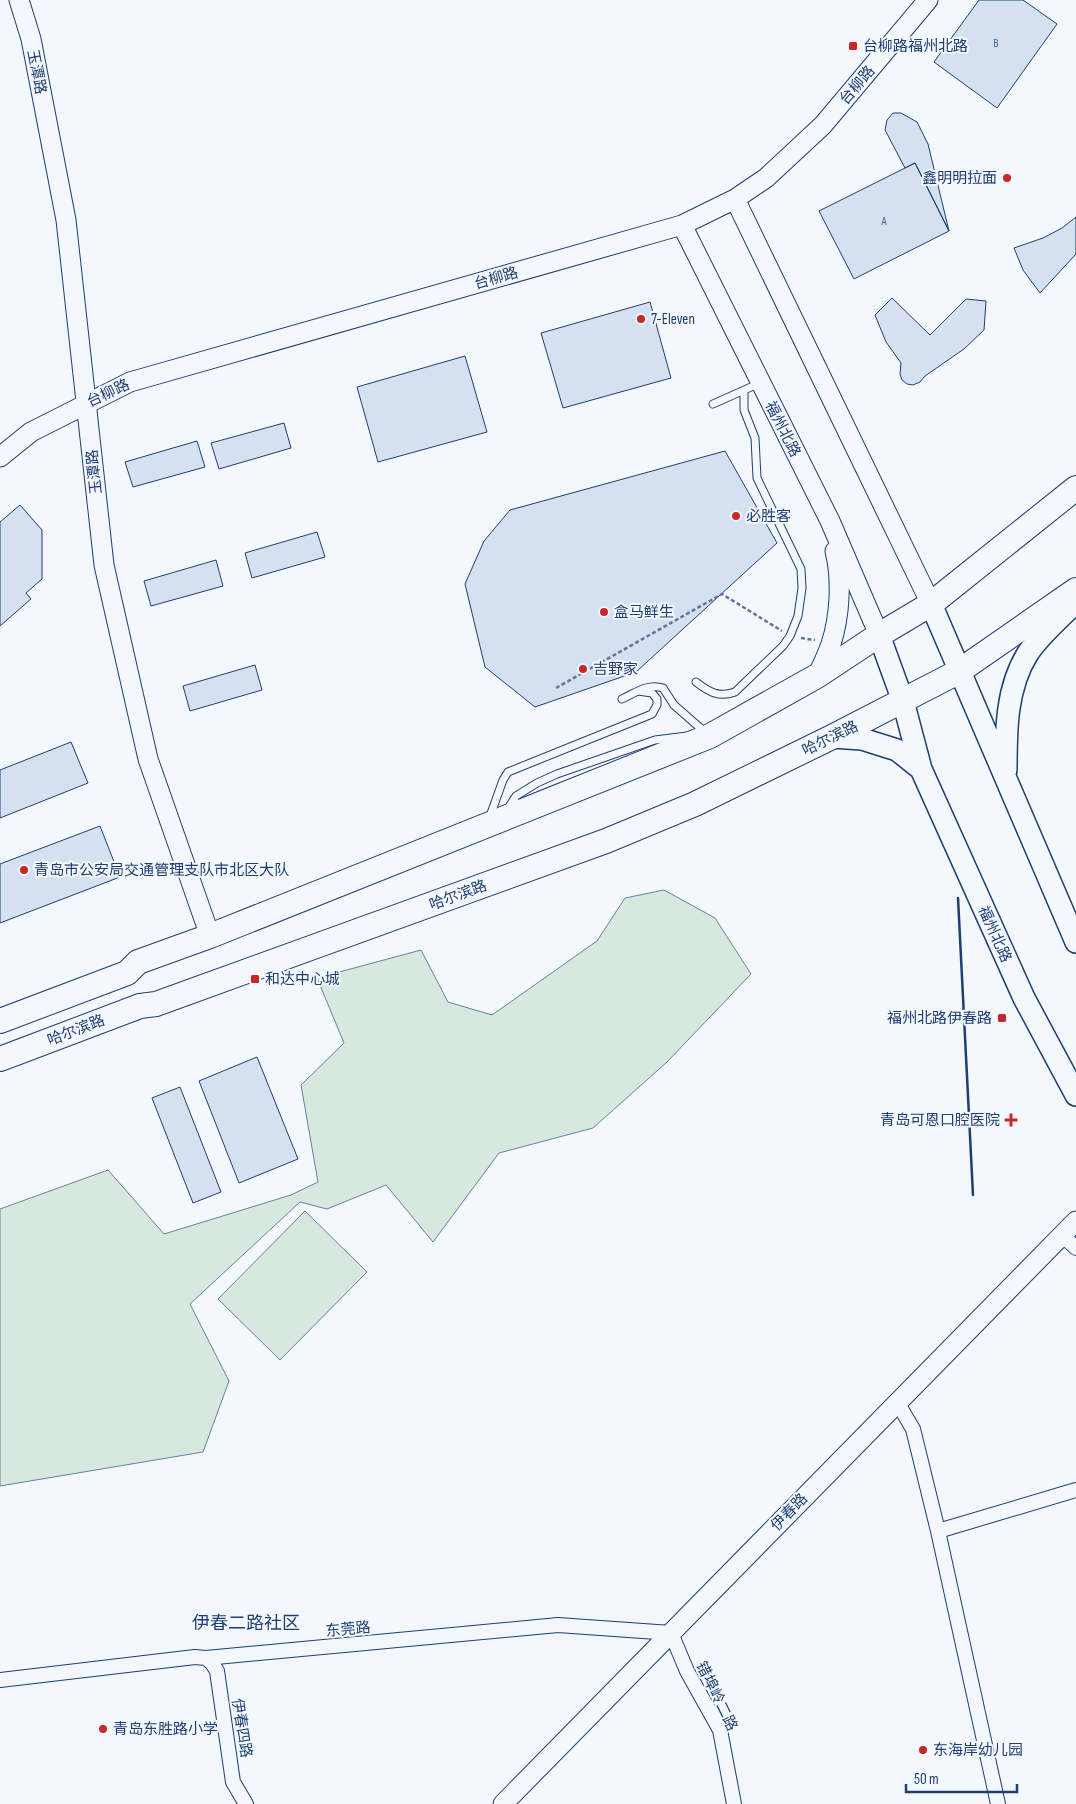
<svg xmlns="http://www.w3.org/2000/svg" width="1076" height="1804" viewBox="0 0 1076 1804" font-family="'Sofia Sans Condensed','Noto Sans SC',sans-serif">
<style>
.green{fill:#d7e8df;stroke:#687fa3}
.building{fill:#d5e0f0;stroke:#1d3f73}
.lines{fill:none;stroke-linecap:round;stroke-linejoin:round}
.lane-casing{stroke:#1d3f73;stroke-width:9}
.street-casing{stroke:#1d3f73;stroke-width:16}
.secondary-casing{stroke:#1d3f73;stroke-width:21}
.primary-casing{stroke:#1d3f73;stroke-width:24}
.highway-casing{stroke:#1d3f73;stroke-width:26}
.path{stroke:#5e769c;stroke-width:2.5;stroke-dasharray:4 2.5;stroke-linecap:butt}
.lane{stroke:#f4f7fb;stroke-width:7}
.street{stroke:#f4f7fb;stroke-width:14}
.secondary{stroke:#f4f7fb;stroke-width:19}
.primary{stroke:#f4f7fb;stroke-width:21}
.highway{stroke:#f4f7fb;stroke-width:24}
.wall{stroke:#1d3f73;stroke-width:2.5}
.poi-dot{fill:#c62828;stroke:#f4f7fb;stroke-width:2}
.labels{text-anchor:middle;stroke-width:4;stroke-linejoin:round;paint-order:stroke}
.number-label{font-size:12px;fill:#4b6792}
.poi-label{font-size:15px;fill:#1d3f73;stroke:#f4f7fb;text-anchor:start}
.street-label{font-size:15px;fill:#1d3f73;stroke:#f4f7fb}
.quarter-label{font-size:18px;fill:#1d3f73;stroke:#f4f7fb}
</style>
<rect width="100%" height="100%" fill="#f4f7fb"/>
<!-- green -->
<path class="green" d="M664 890 715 918 751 974 667 1062 593 1128 499 1153 433 1242 386 1185 327 1209 300 1202 190 1304 229 1381 203 1452 0 1486V1209L108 1170 164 1234 291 1195 318 1182 301 1085 344 1043 317 978 421 950 448 1002 492 1015 597 941 625 898Z
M305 1211 367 1272 280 1360 218 1299Z"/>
<!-- building -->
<path class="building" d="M979 0H1023L1057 24 997 108 934 62Z
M893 113H901L917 122 928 144 949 231 915 163 905 168 885 130 887 120Z
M915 163 949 231 854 279 819 211Z
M1076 217V254L1040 293 1023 270 1014 248 1043 238 1062 228Z
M892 298 930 335 966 299 986 301 984 330 964 349 925 376 920 382 913 385 907 384 902 380 900 374 901 363 886 342 875 315Z
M650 302 671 378 563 408 541 333Z
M465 356 487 432 378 462 357 387Z
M284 423 291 448 219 469 211 443Z
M197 441 205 467 133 487 125 462Z
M725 451 777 543 636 672 535 707 485 667 465 584 484 541 510 510Z
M20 505 42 530V579L26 593 31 599 0 626V522Z
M317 532 325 557 252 578 245 553Z
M216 560 223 586 151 606 144 581Z
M255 665 262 690 190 711 183 686Z
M71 742 88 783 0 818V770Z
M100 826 120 877 0 923V864Z
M257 1057 298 1159 239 1183 199 1081Z
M180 1087 221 1192 193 1203 152 1098Z"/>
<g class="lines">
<defs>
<path id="lane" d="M713 404 760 383
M696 682C709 692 719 698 735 692L783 646 790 636 798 616 802 588 801 569 757 478 755 438 744 410V391
M622 699C635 693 648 683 663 688L674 705 706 733
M507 810 516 796 537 783 557 774 655 740 687 736
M489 819 503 780 508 772 652 714 657 705V699L652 693 638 691"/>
<path id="street" d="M1062 1235 1076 1248
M897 1402 913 1429 938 1531 998 1804
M938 1531 1076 1490
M206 1658 212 1663 217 1671 233 1782 246 1804
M0 1680 195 1657 206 1658 558 1625 671 1633 687 1671 720 1730 734 1804"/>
<path id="secondary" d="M19 0 31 39 66 220 104 565 148 759 210 936
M735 199 931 604
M682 225 830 521 879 635
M0 457 31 432 130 382 682 225 735 199 766 178 823 125 928 0
M817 676C822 666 827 655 831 644 840 616 842 580 835 551
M503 1804 1076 1221"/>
<path id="primary" d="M931 604 1076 942
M879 635 903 701 921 769 1024 998 1076 1095
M832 737 862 739 897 750 921 769
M1006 770C1006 730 1006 688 1028 653 1041 634 1060 618 1076 602"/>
<path id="highway" d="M0 1021 127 973 138 962 210 936 710 736 817 676 879 635 931 604 1076 488
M0 1059 140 1006 156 1004 606 841 695 804 832 737 958 672 1076 590"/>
</defs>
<!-- lane casing -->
<use href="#lane" class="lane-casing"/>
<!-- street casing -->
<use href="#street" class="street-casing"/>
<!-- secondary casing -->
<use href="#secondary" class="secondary-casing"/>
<!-- primary casing -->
<use href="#primary" class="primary-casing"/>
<!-- highway casing -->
<use href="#highway" class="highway-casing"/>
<!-- path -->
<path class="path" d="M801 638 815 640
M556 688 722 594 782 631"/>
<!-- lane -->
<use href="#lane" class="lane"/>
<!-- street -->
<use href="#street" class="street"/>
<!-- secondary -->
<use href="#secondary" class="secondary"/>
<!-- primary -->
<use href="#primary" class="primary"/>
<!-- highway -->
<use href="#highway" class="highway"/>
<!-- wall -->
<path class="wall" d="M958 898 973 1195"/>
</g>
<!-- markers -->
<g class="poi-dot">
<rect x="848" y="41" width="10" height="10" rx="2.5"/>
<circle cx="1007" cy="178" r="5"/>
<circle cx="641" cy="319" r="5"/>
<circle cx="736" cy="516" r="5"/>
<circle cx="604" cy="612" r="5"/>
<circle cx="583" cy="669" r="5"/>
<circle cx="24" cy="870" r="5"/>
<rect x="250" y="974" width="10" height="10" rx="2.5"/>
<rect x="997" y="1013" width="10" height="10" rx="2.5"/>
<path d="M1008.5 1112.5h5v5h5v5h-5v5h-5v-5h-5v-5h5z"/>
<circle cx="103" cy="1729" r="5"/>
<circle cx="923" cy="1750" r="5"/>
</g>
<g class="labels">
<!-- number labels -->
<g class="number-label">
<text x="996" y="47">B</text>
<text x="884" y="225">A</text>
</g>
<!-- poi labels -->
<g class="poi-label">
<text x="863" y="51">台柳路福州北路</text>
<text x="997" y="183" text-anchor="end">鑫明明拉面</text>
<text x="651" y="324">7-Eleven</text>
<text x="746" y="521">必胜客</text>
<text x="614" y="617">盒马鲜生</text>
<text x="593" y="674">吉野家</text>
<text x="34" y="875">青岛市公安局交通管理支队市北区大队</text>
<text x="265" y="984">和达中心城</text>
<text x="992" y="1023" text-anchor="end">福州北路伊春路</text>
<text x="1000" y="1125" text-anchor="end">青岛可恩口腔医院</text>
<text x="113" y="1734">青岛东胜路小学</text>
<text x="933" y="1755">东海岸幼儿园</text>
</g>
<!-- street labels -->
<g class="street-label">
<text transform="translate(37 72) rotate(79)" y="5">玉潭路</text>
<text transform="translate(857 85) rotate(-50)" y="5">台柳路</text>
<text transform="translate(496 278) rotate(-16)" y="5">台柳路</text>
<text transform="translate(108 393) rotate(-25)" y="5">台柳路</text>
<text transform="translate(783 429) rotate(63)" y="5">福州北路</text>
<text transform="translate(94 472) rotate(-96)" y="5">玉潭路</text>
<text transform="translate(830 738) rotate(-26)" y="5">哈尔滨路</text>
<text transform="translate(458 895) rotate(-20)" y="5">哈尔滨路</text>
<text transform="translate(995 934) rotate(66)" y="5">福州北路</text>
<text transform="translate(76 1030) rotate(-21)" y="5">哈尔滨路</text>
<text transform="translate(789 1512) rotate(-46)" y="5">伊春路</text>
<text transform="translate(348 1629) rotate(-5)" y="5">东莞路</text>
<text transform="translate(717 1696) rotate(64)" y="5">错埠岭二路</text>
<text transform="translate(242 1728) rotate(81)" y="5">伊春四路</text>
</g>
<!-- quarter labels -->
<g class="quarter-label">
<text x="246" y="1629">伊春二路社区</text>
</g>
</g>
<!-- scale -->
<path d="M906 1784v8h111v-8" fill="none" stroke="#1d3f73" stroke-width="2.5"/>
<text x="914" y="1784" font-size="15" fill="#1d3f73" stroke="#f4f7fb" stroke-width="4" paint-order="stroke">50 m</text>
</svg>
